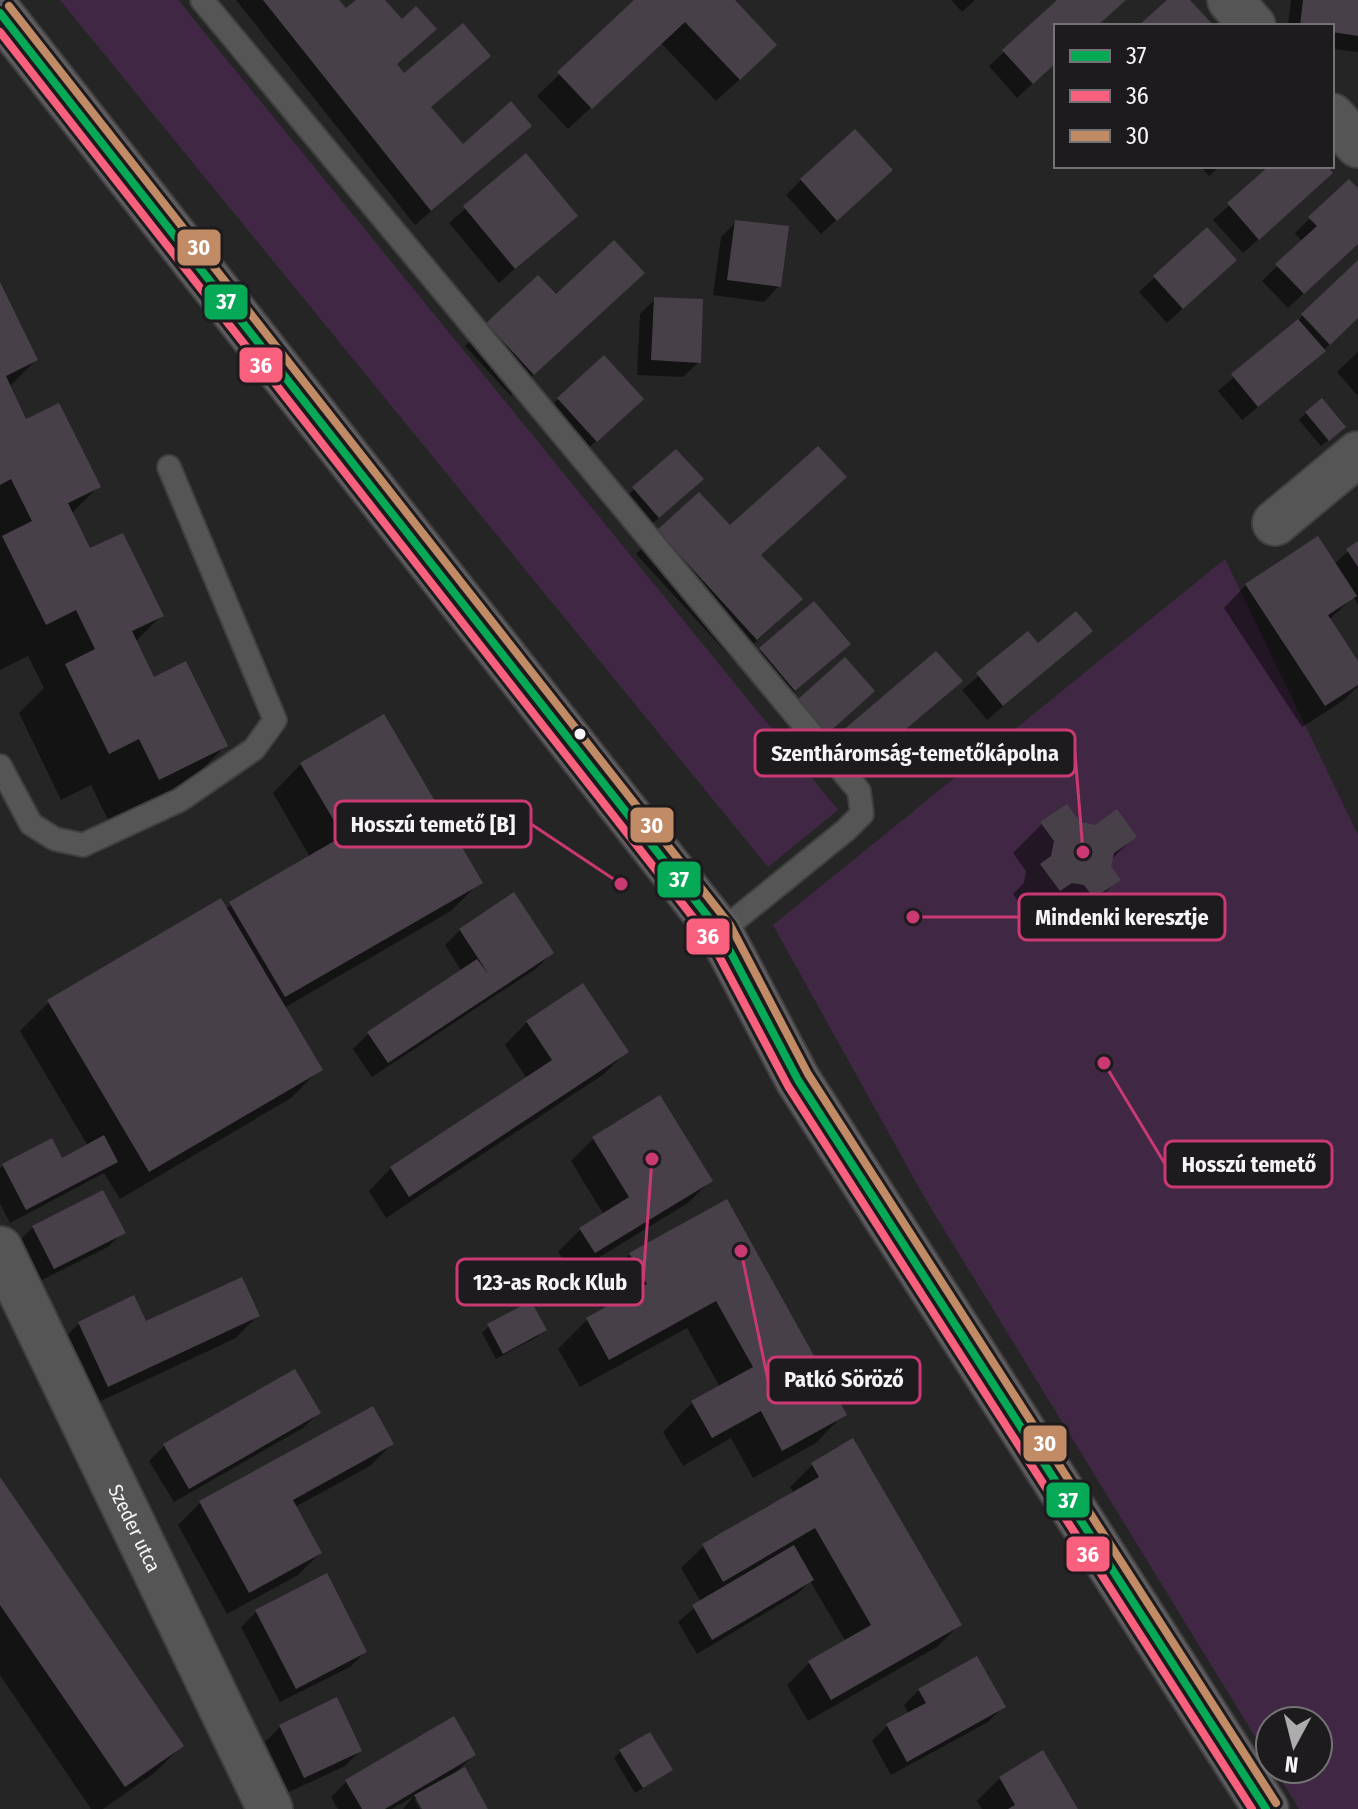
<svg xmlns="http://www.w3.org/2000/svg" width="1358" height="1809" viewBox="0 0 1358 1809" font-family="'Fira Sans Condensed',sans-serif">
<style>
.green{fill:#402844}
.shadow{fill:#0007}
.building{fill:#484049}
.lines{fill:none;stroke-linecap:round;stroke-linejoin:round}
.service-casing{stroke:#414041;stroke-width:26}
.minor-casing{stroke:#414041;stroke-width:48}
.secondary-casing{stroke:#414041;stroke-width:48}
.service{stroke:#565556;stroke-width:22}
.minor{stroke:#565556;stroke-width:44}
.secondary{stroke:#5e5b5e;stroke-width:44}
.bus-1-casing{stroke:#1d1b1e;stroke-width:14}
.bus-2-casing{stroke:#1d1b1e;stroke-width:14}
.bus-3-casing{stroke:#1d1b1e;stroke-width:14}
.bus-1{stroke:#06aa56;stroke-width:8}
.bus-2{stroke:#f8607d;stroke-width:8}
.bus-3{stroke:#c18c65;stroke-width:8}
.bus-dot{fill:#f6f4f6;stroke:#1d1b1e;stroke-width:3}
.labels{text-anchor:middle;stroke-width:6;stroke-linejoin:round;paint-order:stroke}
.street-label{font-size:20px;fill:#f6f4f6;stroke:#1d1b1e}
.leader{fill:none;stroke:#ca3972;stroke-width:3}
.callout-dot{fill:#ca3972;stroke:#1d1b1e;stroke-width:3}
.callout{fill:#1d1b1e;stroke:#ca3972;stroke-width:3}
.callout-label{font-size:22px;text-anchor:middle;font-weight:bold;fill:#f6f4f6}
.line-badge{stroke:#1d1b1e;stroke-width:3}
.badge-label{font-size:22px;text-anchor:middle;font-weight:bold;fill:#fff}
</style>
<rect width="100%" height="100%" fill="#262526"/>
<!-- green -->
<path class="green" d="M60 0H178L838 810 768 867Z
M1225 559 1358 835V1809H1299L1275 1769H1318V1721H1270V1761L926 1200 773 925Z"/>
<!-- shadow -->
<path class="shadow" d="M236 0H336L346 11 359 0H382L395 65 404 76 489 56 429 108 463 147 514 141 415 225Z
M637 0H732L752 68 716 101 661 43 568 129 537 96Z
M951 0H975L962 12Z
M1060 0H1124L1096 26H1056V62L1017 98 989 66Z
M1291 0H1358V52L1332 49V26H1288Z
M526 156 575 216 499 283 449 223Z
M1200 166H1220L1209 176Z
M1272 166H1324L1316 188 1243 253 1213 220Z
M801 180 875 185 821 234 786 195Z
M1358 191V242L1288 308 1262 281 1302 242 1295 233 1310 218Z
M736 222 779 286 764 302 713 295 721 237Z
M1206 230 1219 275 1167 323 1139 292Z
M1358 263V316L1308 366 1242 420 1218 391 1290 328Z
M0 287 36 360 9 387 25 421 98 487 71 514 90 551 162 615 135 642 153 680 226 745 179 793 111 826 91 785 61 800 19 713 44 688 28 656 0 670Z
M620 295 511 396 465 346 488 324 556 296Z
M655 299 699 362 683 377 637 375 640 314Z
M1358 352V396L1337 372Z
M558 399 626 414 581 455 543 414Z
M1306 413 1336 434 1321 446 1299 420Z
M676 451 686 494 643 532 618 504Z
M699 495 760 556 778 622 734 661 636 554Z
M1358 543V604L1353 597 1329 620 1358 665V686L1344 700 1302 727 1224 608 1246 585 1334 564Z
M814 604 833 659 779 705 745 665Z
M1091 631 987 720 962 690 1028 634 1037 646Z
M945 696 844 782 820 754 835 739Z
M301 764 480 882 451 911 284 1008 320 1069 291 1098 120 1199 104 1173 10 1223 0 1204V1168L3 1166 51 1140 61 1160 88 1146 20 1031 49 1002 225 909 310 857 273 793Z
M1042 824H1079L1134 837 1110 861 1109 866 1118 880 1090 908 1064 926 1055 913 1041 911 1031 919 1013 894 1024 883 1026 871 1013 853Z
M460 930 552 953 537 968 372 1077 353 1049 368 1034 462 972 445 945Z
M527 1022 626 1052 604 1074 386 1218 369 1191 391 1168 527 1079 505 1045Z
M659 1098 710 1181 688 1203 572 1274 558 1252 580 1230 604 1215 571 1161 593 1139Z
M726 1202 844 1414 816 1443 753 1478 731 1438 683 1466 663 1432 692 1403 720 1387 687 1328 580 1387 558 1349 587 1320 614 1305 602 1283 630 1254Z
M33 1227 123 1232 108 1247 38 1282 18 1242Z
M258 1315 236 1338 86 1408 57 1346 79 1323 145 1324Z
M489 1326 544 1330 537 1337 496 1359 482 1333Z
M318 1413 303 1428 174 1502 149 1461 164 1446Z
M392 1444 370 1466 295 1507 320 1553 298 1575 227 1614 178 1525 200 1503Z
M812 1465 960 1624 937 1647 808 1721 787 1685 809 1663 846 1642 810 1581 797 1594 697 1654 678 1622 701 1602 681 1568 704 1546 794 1494 790 1487Z
M0 1481 182 1746 153 1774 103 1809H91L0 1675Z
M256 1612 365 1652 350 1667 280 1702 241 1627Z
M919 1690 1003 1707 988 1722 891 1775 872 1741 887 1726 909 1714 904 1705Z
M336 1700 360 1751 345 1766 289 1792 265 1742 280 1727Z
M453 1719 474 1755 455 1773 486 1809H424L419 1799H414L420 1809H403L414 1796 392 1809H338L331 1797 346 1782Z
M621 1751 671 1770 635 1793 614 1758Z
M1000 1778 1076 1809H982L977 1801Z"/>
<!-- building -->
<path class="building" d="M263 0H339L346 8 356 0H385L402 19 416 6 437 29 397 64 404 73 463 23 491 56 431 107 463 144 511 101 532 126 431 211Z
M634 0H735L777 45 740 80 685 22 592 109 557 72Z
M1057 0H1126L1097 26H1056V63L1033 84 1002 50Z
M1167 0H1190L1214 26H1138Z
M1303 0H1358V36L1332 32V26H1300Z
M855 129 893 170 837 221 800 179Z
M526 153 578 216 515 269 463 206Z
M1269 166H1327L1333 173 1259 240 1227 203Z
M1349 179 1358 188V244L1304 294 1275 264 1317 226 1308 217Z
M735 220 789 226 781 287 727 280Z
M1207 227 1237 260 1183 309 1153 276Z
M614 240 645 273 534 375 486 323 538 275 556 294Z
M1358 260V318L1330 345 1301 314Z
M0 282 38 360 6 376 26 419 59 403 101 487 68 503 90 548 123 533 164 616 132 631 154 677 186 661 228 746 159 780 139 739 109 754 65 664 95 649 76 610 46 625 2 536 32 521 11 479 0 485Z
M654 297 703 299 701 363 651 360Z
M1298 319 1326 351 1258 407 1231 374Z
M604 355 644 399 597 442 557 398Z
M1322 398 1346 427 1329 441 1305 412Z
M818 446 847 477 761 555 803 599 757 640 657 530 699 492 730 525Z
M676 449 704 479 659 518 632 487Z
M1318 536 1357 596 1328 615 1358 661V685L1325 706 1245 584Z
M1358 541V567L1346 549Z
M814 601 851 644 795 691 759 648Z
M1076 611 1093 631 1003 706 976 673 1028 631 1038 643Z
M936 651 963 681 860 768 834 738Z
M845 657 875 691 826 735 796 701Z
M384 714 483 883 285 997 229 902 343 836 300 763Z
M1067 804 1080 822 1095 825 1117 809 1137 837 1114 853 1111 866 1121 880 1094 898 1084 885 1072 883 1060 891 1040 864 1051 856 1054 841 1040 822Z
M514 892 554 953 388 1063 367 1032 477 959 489 975 459 929Z
M221 898 323 1070 149 1172 47 1000Z
M583 983 629 1052 409 1197 390 1167 552 1060 526 1021Z
M660 1095 713 1181 595 1253 579 1228 629 1197 592 1137Z
M104 1135 118 1162 26 1210 2 1164 52 1138 62 1158Z
M103 1190 126 1233 54 1269 32 1226Z
M727 1199 847 1415 782 1451 761 1411 712 1438 691 1401 753 1367 716 1301 609 1360 586 1318 647 1284 629 1253Z
M242 1277 260 1316 108 1387 78 1322 134 1295 146 1321Z
M531 1301 547 1330 503 1354 487 1324Z
M295 1369 321 1413 189 1489 163 1444Z
M373 1406 394 1444 293 1500 322 1553 249 1593 199 1501Z
M853 1438 962 1625 831 1700 808 1661 871 1625 815 1528 723 1582 702 1544 819 1477 811 1463Z
M0 1477 184 1746 125 1787 0 1605Z
M794 1545 814 1580 712 1640 692 1605Z
M327 1573 367 1652 296 1689 255 1610Z
M977 1656 1006 1707 907 1762 886 1724 926 1703 918 1689Z
M337 1697 362 1751 304 1778 279 1725Z
M454 1716 476 1755 385 1809H362L345 1780Z
M650 1732 673 1770 643 1788 619 1750Z
M1043 1750 1078 1809H1008L1015 1805 999 1777Z
M465 1767 488 1809H422L414 1795Z"/>
<g class="lines">
<defs>
<path id="service" d="M202 0 859 791 862 814 846 830 720 932
M0 766 31 824 55 839 83 845 180 800 254 749 275 720 169 467"/>
<g id="minor">
<path d="M1230 0 1253 26"/>
<path d="M1332 116 1358 145"/>
<path d="M1275 523 1358 454"/>
<path id="s1" d="M0 1249 270 1809"/>
</g>
<path id="secondary" d="M0 13 720 932 798 1080 1266 1809"/>
</defs>
<!-- service casing -->
<use href="#service" class="service-casing"/>
<!-- minor casing -->
<use href="#minor" class="minor-casing"/>
<!-- secondary casing -->
<use href="#secondary" class="secondary-casing"/>
<!-- service -->
<use href="#service" class="service"/>
<!-- minor -->
<use href="#minor" class="minor"/>
<!-- secondary -->
<use href="#secondary" class="secondary"/>
<defs>
<path id="bus-1" d="M0 13 720 932 798 1080 1266 1809"/>
<path id="bus-2" d="M0 32 710 939 788 1086 1252 1809"/>
<path id="bus-3" d="M9 6 730 925 808 1074 1276 1803"/>
</defs>
<!-- bus-1 casing -->
<use href="#bus-1" class="bus-1-casing"/>
<!-- bus-2 casing -->
<use href="#bus-2" class="bus-2-casing"/>
<!-- bus-3 casing -->
<use href="#bus-3" class="bus-3-casing"/>
<!-- bus-1 -->
<use href="#bus-1" class="bus-1"/>
<!-- bus-2 -->
<use href="#bus-2" class="bus-2"/>
<!-- bus-3 -->
<use href="#bus-3" class="bus-3"/>
</g>
<!-- markers -->
<circle class="bus-dot" cx="580" cy="734" r="7"/>
<g class="labels">
<!-- street labels -->
<g class="street-label">
<text dy="7" stroke="none"><textPath href="#s1" startOffset="310">Szeder utca</textPath></text>
</g>
</g>
<!-- callouts -->
<path class="leader" d="M1083 852L1075 753M621 884L531 824M913 917L1019 917M1104 1063L1165 1164M652 1159L643 1282M741 1251L768 1380"/>
<g class="callout-dot">
<circle cx="1083" cy="852" r="8"/>
<circle cx="621" cy="884" r="8"/>
<circle cx="913" cy="917" r="8"/>
<circle cx="1104" cy="1063" r="8"/>
<circle cx="652" cy="1159" r="8"/>
<circle cx="741" cy="1251" r="8"/>
</g>
<g class="callout">
<rect x="755" y="730" width="320" height="46" rx="8"/>
<rect x="335" y="801" width="196" height="46" rx="8"/>
<rect x="1019" y="894" width="206" height="46" rx="8"/>
<rect x="1165" y="1141" width="167" height="46" rx="8"/>
<rect x="457" y="1259" width="186" height="46" rx="8"/>
<rect x="768" y="1357" width="152" height="46" rx="8"/>
</g>
<g class="callout-label">
<text x="915" y="761">Szentháromság-temetőkápolna</text>
<text x="433" y="832">Hosszú temető [B]</text>
<text x="1122" y="925">Mindenki keresztje</text>
<text x="1249" y="1172">Hosszú temető</text>
<text x="550" y="1290">123-as Rock Klub</text>
<text x="844" y="1387">Patkó Söröző</text>
</g>
<g class="line-badge">
<rect x="176" y="228" width="46" height="39" rx="8" fill="#c18c65"/>
<rect x="203" y="283" width="46" height="38" rx="8" fill="#06aa56"/>
<rect x="238" y="346" width="46" height="38" rx="8" fill="#f8607d"/>
<rect x="629" y="806" width="46" height="38" rx="8" fill="#c18c65"/>
<rect x="656" y="860" width="46" height="39" rx="8" fill="#06aa56"/>
<rect x="685" y="917" width="46" height="39" rx="8" fill="#f8607d"/>
<rect x="1022" y="1424" width="46" height="39" rx="8" fill="#c18c65"/>
<rect x="1045" y="1481" width="46" height="38" rx="8" fill="#06aa56"/>
<rect x="1065" y="1535" width="46" height="38" rx="8" fill="#f8607d"/>
</g>
<g class="badge-label">
<text x="199" y="255">30</text>
<text x="226" y="309">37</text>
<text x="261" y="373">36</text>
<text x="652" y="833">30</text>
<text x="679" y="887">37</text>
<text x="708" y="944">36</text>
<text x="1045" y="1451">30</text>
<text x="1068" y="1508">37</text>
<text x="1088" y="1562">36</text>
</g>
<!-- legend -->
<rect x="1054" y="24" width="280" height="144" fill="#1d1b1e" stroke="#747274" stroke-width="2"/>
<rect x="1070" y="50" width="40" height="12" fill="#06aa56" stroke="#747274" stroke-width="2"/>
<text x="1126" y="64" font-size="24" fill="#f6f4f6">37</text>
<rect x="1070" y="90" width="40" height="12" fill="#f8607d" stroke="#747274" stroke-width="2"/>
<text x="1126" y="104" font-size="24" fill="#f6f4f6">36</text>
<rect x="1070" y="130" width="40" height="12" fill="#c18c65" stroke="#747274" stroke-width="2"/>
<text x="1126" y="144" font-size="24" fill="#f6f4f6">30</text>
<!-- north arrow -->
<g transform="translate(1294 1745) rotate(187)"><circle r="38" fill="#1d1b1e" stroke="#747274" stroke-width="2"/>
<path d="M0-6L14 30L0 20L-14 30Z" fill="#adacad"/>
<text y="-12" font-size="22" font-weight="bold" text-anchor="middle" fill="#f6f4f6">N</text>
</g>
</svg>
